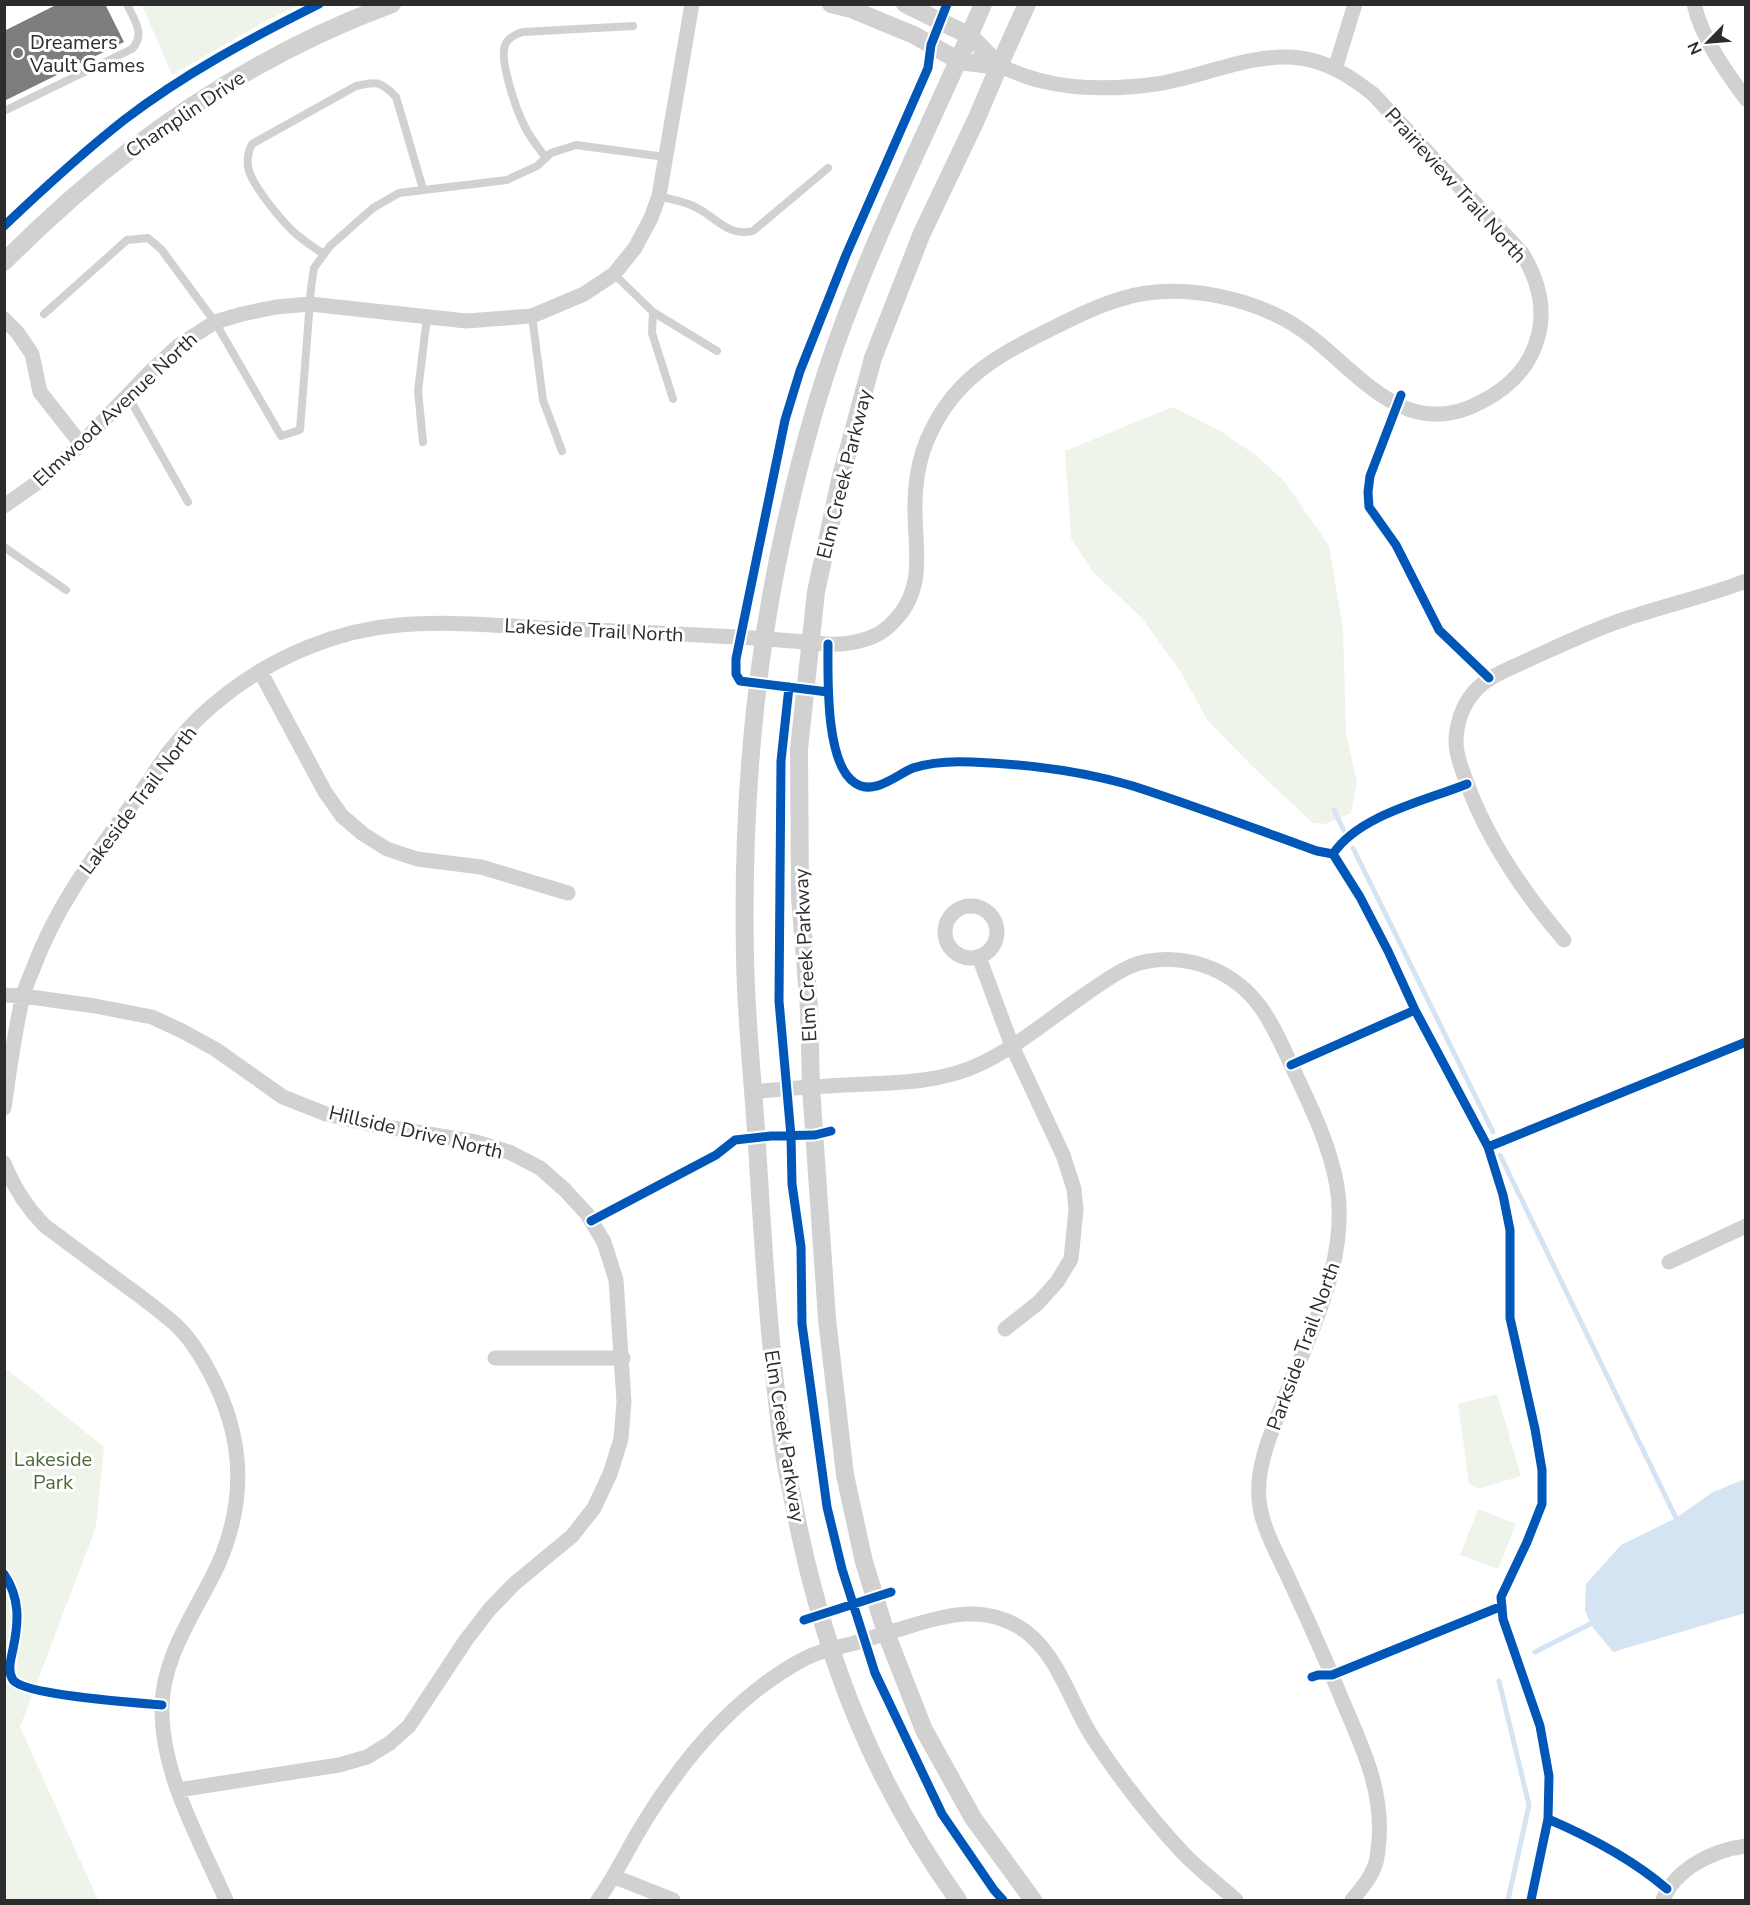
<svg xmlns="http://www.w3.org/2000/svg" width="1750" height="1905" viewBox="0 0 1750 1905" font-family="'Nunito Sans',sans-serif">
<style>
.green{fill:#eef4ea}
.water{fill:#d5e4f2}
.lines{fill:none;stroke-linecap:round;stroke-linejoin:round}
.stream{stroke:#d5e4f2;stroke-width:5}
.building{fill:#7d7d7d}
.service{stroke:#d1d1d1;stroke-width:8}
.minor{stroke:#d1d1d1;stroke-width:15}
.tertiary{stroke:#d1d1d1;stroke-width:18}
.cycleway-casing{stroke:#fff;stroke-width:13}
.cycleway{stroke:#0057b8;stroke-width:9}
.poi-dot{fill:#767676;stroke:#fff;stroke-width:2}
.labels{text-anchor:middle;stroke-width:6;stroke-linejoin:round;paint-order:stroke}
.poi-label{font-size:20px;fill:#2c2c2c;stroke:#fff;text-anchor:start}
.street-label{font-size:20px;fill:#2c2c2c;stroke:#fff}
.park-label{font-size:20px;fill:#4b6a38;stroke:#fff}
</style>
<rect width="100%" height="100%" fill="#fff"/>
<!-- green -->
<path class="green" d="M142 5H299L264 22 172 75Z
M1173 407 1222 432 1257 456 1285 482 1329 546 1343 628 1346 733 1357 782 1351 813 1325 824 1313 823 1254 768 1208 721 1180 671 1142 618 1093 572 1071 538 1065 451Z
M5 1368 104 1447 96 1527 20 1727 98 1900H5Z
M1497 1394 1521 1476 1478 1489 1469 1484 1458 1404Z
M1478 1509 1516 1524 1498 1569 1460 1555Z"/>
<!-- water -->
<path class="water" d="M1745 1479V1613L1613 1652 1591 1625 1585 1611 1586 1584 1621 1545 1676 1518 1713 1492Z"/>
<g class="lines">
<!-- stream -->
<path class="stream" d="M1334 810 1344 831
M1353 848 1493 1132
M1500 1155 1676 1518 1680 1522
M1535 1652 1596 1621
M1499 1681 1529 1805 1508 1900"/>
</g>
<!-- building -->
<path class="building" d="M58 4H105L124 42 4 101V31Z"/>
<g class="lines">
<!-- service -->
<path class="service" d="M4 111 132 49C146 34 134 20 127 4
M546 158C539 148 530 138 525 127 517 112 499 61 505 45 508 38 516 34 523 32L633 26
M659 196C670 199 681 201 691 205 714 214 727 238 753 231L828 168
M324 254C316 249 308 244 301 238 286 227 251 185 248 167 247 159 248 152 252 144L356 86C376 81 381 81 396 97L423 189
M614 274 653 312 717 351
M653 312 652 333 673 399
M44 314 127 240 148 238 161 249 215 322 281 436 300 430 311 288 314 268 330 246 373 208 399 193 507 180 537 166 551 153 576 145 665 157
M532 316 543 400 562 451
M128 396 188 502
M423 442 418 391 427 317
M4 547 66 590"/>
<!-- minor -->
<path class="minor" d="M1694 4C1702 39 1725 70 1746 99
M1335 69 1355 4
M4 319 17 332 32 354 40 392 81 444
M4 506 41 480 81 444 151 371 178 346 215 322 242 314 276 307 310 304 466 321 532 316 584 294 614 274 635 248 651 218 659 196 692 4
M260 671 325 792 342 816 363 834 387 849 417 859 481 867 568 893
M945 932a26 26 0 1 1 52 0a26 26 0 1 1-52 0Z
M1564 940C1523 892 1486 838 1465 778 1461 767 1456 754 1456 743 1456 725 1462 706 1474 692 1488 676 1509 669 1528 660 1561 645 1594 629 1628 618 1667 605 1707 596 1746 581
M979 957 1012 1046 1063 1155 1074 1189 1076 1210 1071 1259 1057 1282 1038 1303 1005 1329
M4 995 23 996 95 1006 152 1017 182 1031 215 1049 283 1097 326 1114 369 1124 476 1142 509 1152 540 1168 565 1190 587 1214 604 1242 616 1280 624 1402 621 1439 610 1474 594 1508 572 1536 514 1584 489 1610 466 1640 409 1726 390 1743 367 1757 339 1765 178 1790
M754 1092C784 1088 814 1087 844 1085 889 1083 937 1084 978 1065 1015 1048 1047 1021 1080 998 1096 987 1113 974 1131 966 1156 956 1189 958 1213 969 1261 990 1274 1029 1295 1073 1312 1109 1330 1146 1337 1186 1349 1259 1311 1331 1285 1397 1273 1429 1256 1464 1259 1499 1261 1526 1277 1553 1288 1577 1307 1618 1326 1660 1343 1702 1362 1746 1383 1790 1379 1840 1378 1847 1378 1856 1376 1862 1372 1877 1361 1889 1352 1900
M4 1108C9 1072 14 1035 22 1000 24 989 29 979 33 969 58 901 99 850 141 792 152 777 161 761 173 747 188 727 208 708 228 693 276 656 338 630 399 625 446 621 494 625 541 628 600 630 659 633 717 636 746 637 776 640 805 642 823 644 841 646 859 641 874 638 886 631 896 619 927 585 914 546 915 505 915 487 918 467 923 451 947 382 994 357 1055 327 1085 312 1114 298 1147 293 1193 287 1245 298 1286 320 1350 355 1397 449 1483 401 1502 391 1520 376 1530 357 1549 321 1542 286 1522 253L1373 94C1351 77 1327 61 1300 58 1251 52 1203 77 1156 84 1119 89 1078 90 1042 81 1027 78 1013 71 999 66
M4 1163C14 1188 26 1207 45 1226 71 1245 96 1264 122 1283 140 1296 159 1310 176 1325 190 1338 201 1356 210 1373 244 1437 247 1499 218 1565 197 1610 162 1656 162 1708 161 1774 200 1841 226 1900
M1669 1262 1746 1226
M495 1358H623
M615 1877 673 1900
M598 1900C613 1879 624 1857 637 1834 678 1765 732 1697 804 1659 818 1651 836 1648 851 1644 869 1639 886 1633 904 1628 944 1615 987 1603 1025 1631 1060 1657 1071 1706 1095 1741 1122 1782 1152 1820 1185 1855 1201 1871 1219 1885 1236 1900
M1663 1900C1675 1869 1713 1850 1746 1846"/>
<!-- tertiary -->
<path class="tertiary" d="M831 4 851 9 914 35 959 61 999 66
M905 4 970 36 999 66
M1027 4 999 66 976 120 922 233 873 358 840 480 816 592 799 749 800 897 809 1008 811 1087 827 1319 845 1475 864 1562 886 1633 924 1730 973 1818 1033 1900
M4 262C116 149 242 59 392 4
M958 1900C874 1783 826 1661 797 1520 792 1494 786 1468 782 1442 769 1343 763 1244 757 1145 753 1082 746 1019 745 957 742 808 754 658 788 513 801 456 817 397 837 341 878 226 935 117 983 4"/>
<defs>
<path id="cycleway" d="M4 226C43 189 82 153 124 120 184 74 251 38 319 4
M1401 395 1370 476 1368 492 1369 507 1396 545 1439 630 1489 678
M828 644C828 677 825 764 855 783 874 796 896 775 913 768 931 762 953 761 972 762 1024 764 1082 771 1133 786 1195 806 1256 829 1317 851L1333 854 1360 897 1388 951 1415 1010 1488 1147 1503 1195 1510 1230V1318L1535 1429 1542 1470V1504L1527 1542 1501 1597 1503 1619 1540 1726 1549 1776 1548 1819 1531 1900
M789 687 781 761 779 1001 791 1136 792 1184 801 1247 802 1324 827 1507 842 1569 875 1673 942 1814 994 1890 1003 1900
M828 692 740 681 736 674V659L785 420 800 371 846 255 928 68 931 45 947 4
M1333 854C1359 815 1425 801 1467 784
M1291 1065 1415 1010
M1488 1147 1746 1042
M591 1221 716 1155 735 1140 771 1136 815 1135 831 1131
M4 1574C20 1598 19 1621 13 1649 11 1659 7 1671 13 1680 24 1695 138 1703 162 1705
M804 1620 891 1592
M1312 1677 1318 1675H1332L1502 1606
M1548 1819C1590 1837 1632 1859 1667 1889"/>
</defs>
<!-- cycleway casing -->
<use href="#cycleway" class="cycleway-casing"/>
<!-- cycleway -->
<use href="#cycleway" class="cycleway"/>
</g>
<!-- markers -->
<circle class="poi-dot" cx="18" cy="53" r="6"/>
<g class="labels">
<!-- poi labels -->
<g class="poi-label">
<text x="30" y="49">Dreamers<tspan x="30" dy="23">Vault Games</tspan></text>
</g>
<!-- street labels -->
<g class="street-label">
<text transform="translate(185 114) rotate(-34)" y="7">Champlin Drive</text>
<text transform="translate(1456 185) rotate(48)" y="7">Prairieview Trail North</text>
<text transform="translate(115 409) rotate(-43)" y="7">Elmwood Avenue North</text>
<text transform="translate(844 474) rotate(-76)" y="7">Elm Creek Parkway</text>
<text transform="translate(594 630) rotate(3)" y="7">Lakeside Trail North</text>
<text transform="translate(138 800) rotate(-53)" y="7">Lakeside Trail North</text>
<text transform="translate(805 955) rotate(-93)" y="7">Elm Creek Parkway</text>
<text transform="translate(416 1132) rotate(13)" y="7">Hillside Drive North</text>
<text transform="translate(1303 1346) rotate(-70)" y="7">Parkside Trail North</text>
<text transform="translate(785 1436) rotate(81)" y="7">Elm Creek Parkway</text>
</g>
<!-- park labels -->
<g class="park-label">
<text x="53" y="1466">Lakeside<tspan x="53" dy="23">Park</tspan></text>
</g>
</g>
<!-- border -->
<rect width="1750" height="1905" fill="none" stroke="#2c2c2c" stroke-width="12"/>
<!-- north arrow -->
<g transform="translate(1708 42) rotate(245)" stroke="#ffffff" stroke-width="4.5" paint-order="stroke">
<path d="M0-4.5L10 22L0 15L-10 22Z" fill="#2c2c2c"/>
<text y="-9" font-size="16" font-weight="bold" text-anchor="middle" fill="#2c2c2c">N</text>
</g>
</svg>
